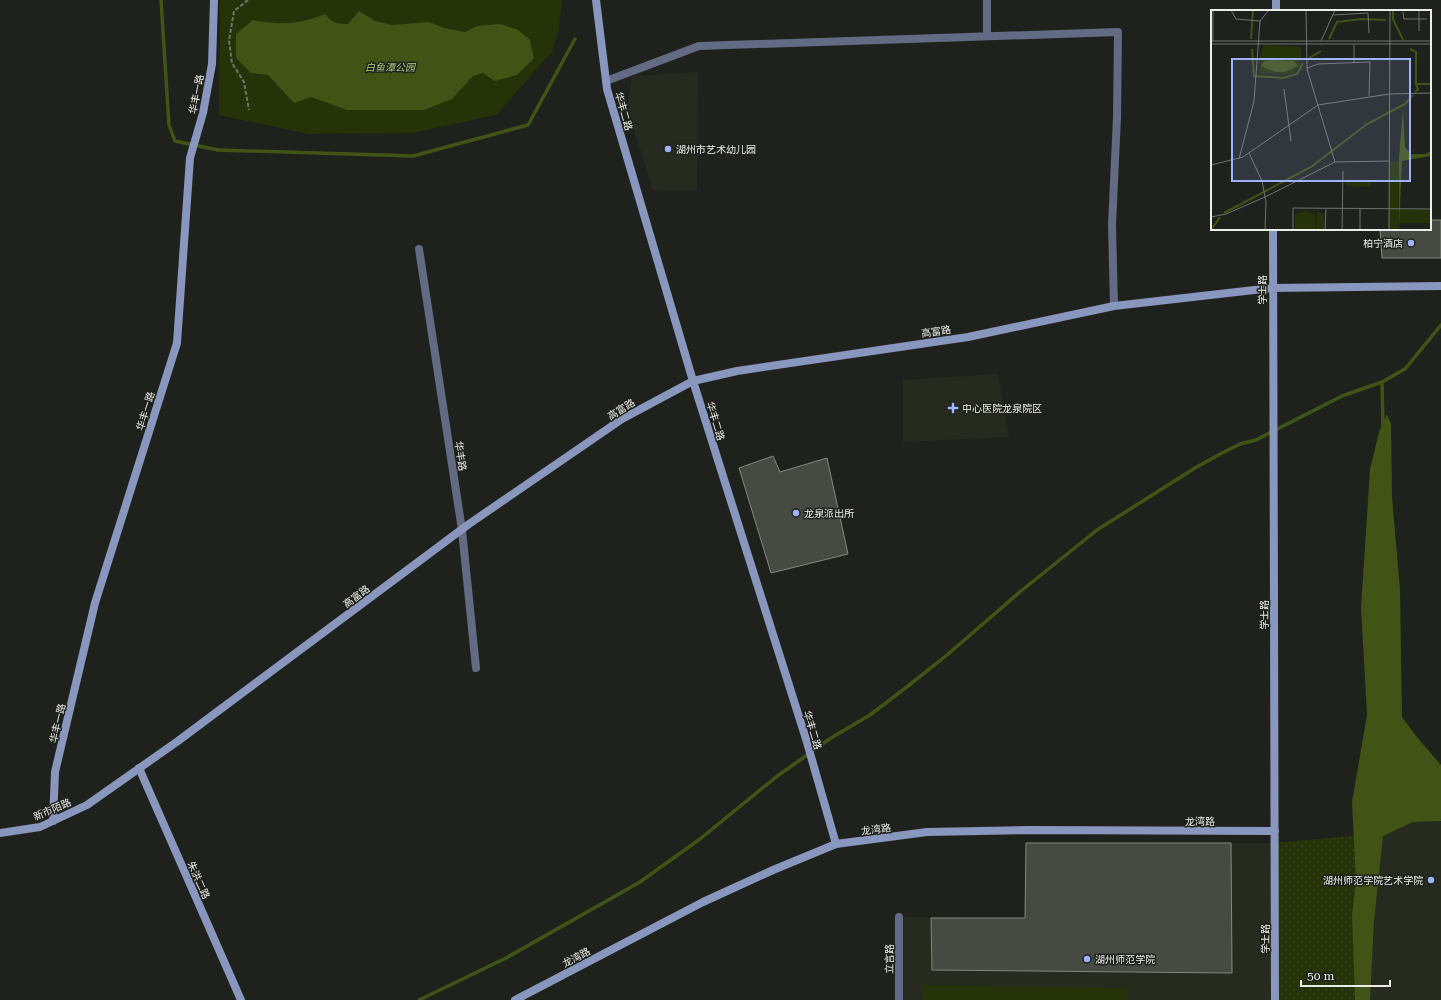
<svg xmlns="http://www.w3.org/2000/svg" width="1441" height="1000" viewBox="0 0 1441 1000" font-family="'Roboto Serif','Noto Sans SC',serif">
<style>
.built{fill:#262a1f}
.grass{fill:url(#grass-dots)}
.park{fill:#263207}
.water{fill:#415315}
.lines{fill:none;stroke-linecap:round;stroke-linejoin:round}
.stream{stroke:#415315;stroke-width:3.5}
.building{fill:#474943;stroke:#858781}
.path{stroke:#71736f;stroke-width:2;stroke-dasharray:4 2;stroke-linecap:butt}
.street{stroke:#636b84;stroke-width:8}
.secondary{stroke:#8996be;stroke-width:8}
.poi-dot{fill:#9db4fd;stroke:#1f211c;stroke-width:1.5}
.labels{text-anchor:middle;stroke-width:3;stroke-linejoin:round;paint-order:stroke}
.park-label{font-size:10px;font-style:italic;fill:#b0ce76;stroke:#1f211c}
.street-label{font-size:10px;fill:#ebede9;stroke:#1f211c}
.poi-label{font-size:10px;fill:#ebede9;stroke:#1f211c;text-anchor:start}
.inset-river{fill:none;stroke:#415315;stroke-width:2}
.inset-road{fill:none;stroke:#71736e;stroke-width:1}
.view{fill:#9db4fd;fill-opacity:0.15;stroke:#9db4fd;stroke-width:2}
.inset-edge{fill:none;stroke:#ebede9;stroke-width:2}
</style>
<defs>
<pattern id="grass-dots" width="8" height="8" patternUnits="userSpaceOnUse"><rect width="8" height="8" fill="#263207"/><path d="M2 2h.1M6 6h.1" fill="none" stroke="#3b461f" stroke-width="1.8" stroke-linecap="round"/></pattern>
</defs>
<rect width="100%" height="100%" fill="#1f211c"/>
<!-- built -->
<path class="built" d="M698 72 697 190 653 191 627 107 632 76Z
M998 374 1009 437 903 442V380Z
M1441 821V1000H899V917L1025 918 1026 843H1275L1392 832 1413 822Z"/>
<!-- grass -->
<path class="grass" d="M1354 836 1356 882 1352 915 1355 1000H1275V843Z"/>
<!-- park -->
<path class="park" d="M220 0H562L559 28 552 52 496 115 413 133 308 134 219 115Z
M923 985 1128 988V1000H923Z"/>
<!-- water -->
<path class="water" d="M359 11 375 21 392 25 429 22 444 28 465 32 477 26 501 24 518 30 530 40 534 58 517 75 495 81 483 73 473 76 452 99 424 110H347L311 97 294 103 268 75 251 73 236 58V34L253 20C282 25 298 25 325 14 332 23 337 24 348 24Z
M1387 414 1391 424 1392 497 1400 589 1402 717 1416 736 1441 765V821L1413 822 1383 836 1374 921 1370 1000H1355L1352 915 1356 882 1352 802 1367 715 1361 608 1370 469 1379 432Z"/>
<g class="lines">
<!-- stream -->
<path class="stream" d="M161 0 169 125 175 141 218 150 413 156 528 125 575 39
M1382 382 1383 426
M419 1000 506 958 640 882 700 839 776 777 831 738 870 715 908 686 947 655 1021 591 1097 530 1195 468 1222 453 1240 444 1256 440 1342 396 1382 382 1405 369 1441 325"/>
</g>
<!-- building -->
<path class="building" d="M1430 220H1441V258H1382L1380 229H1430Z
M773 456 780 472 827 458 848 554 771 573 739 468Z
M1026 843H1231L1232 973 932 970 931 918H1025Z"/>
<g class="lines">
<!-- path -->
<path class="path" d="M248 0 234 11 229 41 232 63 244 82 249 110"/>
<!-- street -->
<path class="street" d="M987 0V36
M606 81 699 46 1118 32 1117 117 1112 225 1114 306
M419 249 462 530 476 668
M899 1000V917"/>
<!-- secondary -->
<path class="secondary" d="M596 0 607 89 693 381 806 739 836 844
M1276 11V0
M1273 229 1275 1000
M139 768 241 1000
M53 821 55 772 95 603 177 343 190 158 203 113 212 64 214 0
M0 833 40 827 87 805 178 741 469 524 622 419 693 381 737 371 968 337 1114 306 1272 288 1441 286
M515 1000 703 902 773 870 836 844 927 832 1030 830 1275 831"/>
</g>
<!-- markers -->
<g class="poi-dot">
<circle cx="668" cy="149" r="4"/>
<circle cx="1411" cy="243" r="4"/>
<path d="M951 402h4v4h4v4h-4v4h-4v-4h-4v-4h4z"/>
<circle cx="796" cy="513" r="4"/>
<circle cx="1431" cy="880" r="4"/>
<circle cx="1087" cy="959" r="4"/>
</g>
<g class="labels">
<!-- park labels -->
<g class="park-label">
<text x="390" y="71">白鱼潭公园</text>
</g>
<!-- street labels -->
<g class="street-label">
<text transform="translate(196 94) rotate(-79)" y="4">华丰一路</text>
<text transform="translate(624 111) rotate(74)" y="4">华丰二路</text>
<text transform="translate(1262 290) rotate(-90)" y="4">学士路</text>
<text transform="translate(936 331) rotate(-8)" y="4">高富路</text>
<text transform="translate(621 409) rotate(-31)" y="4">高富路</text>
<text transform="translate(145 411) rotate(-73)" y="4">华丰一路</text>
<text transform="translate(716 421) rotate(73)" y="4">华丰二路</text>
<text transform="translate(461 456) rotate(81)" y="4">华丰路</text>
<text transform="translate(356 596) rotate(-37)" y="4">高富路</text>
<text transform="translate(1264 615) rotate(-90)" y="4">学士路</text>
<text transform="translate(57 723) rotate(-77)" y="4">华丰一路</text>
<text transform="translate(813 730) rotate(73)" y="4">华丰二路</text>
<text transform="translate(52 809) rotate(-23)" y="4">新市陌路</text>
<text x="1200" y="825">龙湾路</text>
<text transform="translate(876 829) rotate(-7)" y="4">龙湾路</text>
<text transform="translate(199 880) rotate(66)" y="4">朱洪二路</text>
<text transform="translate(1265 939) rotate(-90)" y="4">学士路</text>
<text transform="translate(576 957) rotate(-28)" y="4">龙湾路</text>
<text transform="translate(889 959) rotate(-90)" y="4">立言路</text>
</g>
<!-- poi labels -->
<g class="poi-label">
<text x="676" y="153">湖州市艺术幼儿园</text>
<text x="1403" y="247" text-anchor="end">柏宁酒店</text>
<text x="962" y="412">中心医院龙泉院区</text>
<text x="804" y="517">龙泉派出所</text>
<text x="1423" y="884" text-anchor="end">湖州师范学院艺术学院</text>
<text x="1095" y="963">湖州师范学院</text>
</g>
</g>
<!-- overview -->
<g transform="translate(1211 10)">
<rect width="220" height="220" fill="#1f211c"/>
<path d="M188 151V220H178V152ZM189 200H220V213H189Z" fill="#263207"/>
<path d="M53 35 89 37 91 38 89 55 82 63 72 65 48 63 49 46ZM135 170H160V177L135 176ZM93 201 104 204V220H84V204ZM106 202 113 203V219L105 220Z" fill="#263207"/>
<path d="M61 50 83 51 87 56 74 62H64L50 56 53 51ZM192 99 194 137 200 144H214L220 141V146L191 151 188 220V147Z" fill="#415315"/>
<path class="inset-river" d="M182 1V9L192 30M40 29 42 0M118 29 126 12 150 9 175 10M41 39 43 66 72 68 86 64 92 53M199 39 205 42V74M98 48 110 41M204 82 207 79 205 74H220M13 203 100 157 156 114 194 94 202 85M0 220 9 207"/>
<path class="inset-road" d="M2 0V31M20 0 25 9 49 11M95 0 96 59 124 152M192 2 193 9H216M122 5 157 3 158 23M208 21V0M0 31H220M110 31 124 0M0 34H220M143 53V35M96 58 107 54 159 52 158 86M73 79 80 131M38 143 51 171 55 192 54 220M28 149 43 91 49 11 58 0M0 155 32 147 107 95 178 84 220 83M149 199V220M0 207 15 204 54 187 124 152 178 151M82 220V198L220 199M114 220 115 199M131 220 132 161M178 220 179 0"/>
<path class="view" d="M21 49H199V171H21Z"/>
<rect width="220" height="220" class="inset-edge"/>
</g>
<!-- scale -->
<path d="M1301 980v6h89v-6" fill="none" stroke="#ebede9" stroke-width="2"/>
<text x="1307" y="980" font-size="12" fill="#ebede9" stroke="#1f211c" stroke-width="3" paint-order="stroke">50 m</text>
</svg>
